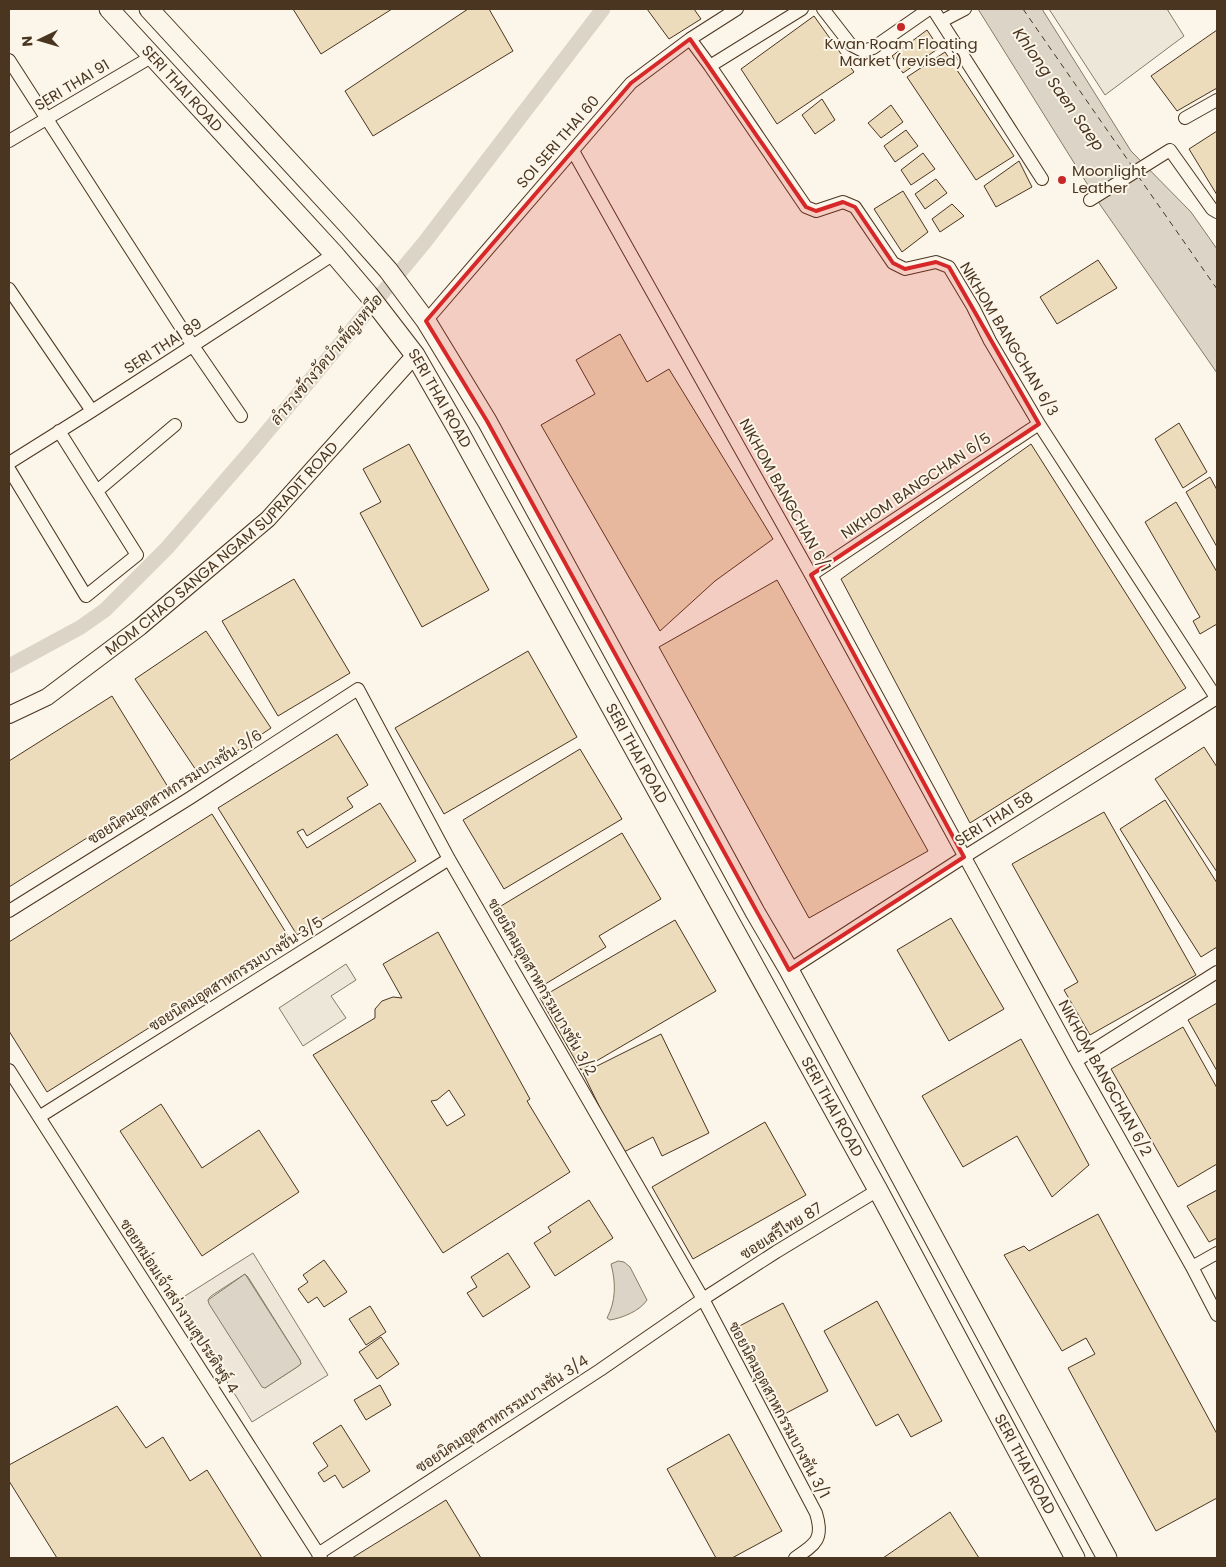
<svg xmlns="http://www.w3.org/2000/svg" width="1226" height="1567" viewBox="0 0 1226 1567" font-family="Poppins,Sarabun,sans-serif">
<style>
.green{fill:#ede6d9;stroke:#887966;fill-rule:evenodd}
.parking{fill:#ede7d9;stroke:#887966}
.water{fill:#dcd4c6;stroke:#887966}
.lines{fill:none;stroke-linecap:round;stroke-linejoin:round}
.canal{stroke:#dcd4c6;stroke-width:15}
.ferry{stroke:#4a3520;stroke-width:1;stroke-dasharray:6 5;stroke-linecap:butt}
.building{fill:#ecdcbc;stroke:#4a3520;fill-rule:evenodd}
.minor-casing{stroke:#4a3520;stroke-width:14}
.tertiary-casing{stroke:#4a3520;stroke-width:18}
.secondary-casing{stroke:#4a3520;stroke-width:21}
.minor{stroke:#fbf6e9;stroke-width:12}
.tertiary{stroke:#fbf6e9;stroke-width:16}
.secondary{stroke:#fbf6e9;stroke-width:19}
.marked{fill:#d62828;fill-opacity:0.2;stroke:#d62828;stroke-width:4;stroke-linejoin:round}
.poi-dot{fill:#c62828;stroke:#fbf6e9;stroke-width:2}
.labels{text-anchor:middle;stroke-width:4;stroke-linejoin:round;paint-order:stroke}
.poi-label{font-size:15px;fill:#4a3520;stroke:#fbf6e9}
.street-label{font-size:15px;fill:#4a3520;stroke:#fbf6e9}
.water-label{font-size:16px;font-style:italic;fill:#4a3520;stroke:#fbf6e9}
</style>
<rect width="100%" height="100%" fill="#fbf6e9"/>
<!-- green -->
<path class="green" d="M253 1253 328 1375 252 1422 177 1301ZM245 1274 248 1277 300 1360 301 1364 297 1367 265 1388 208 1300 211 1296Z"/>
<!-- parking -->
<path class="parking" d="M1049 9H1167L1184 36 1105 95Z
M346 964 356 980 331 996 346 1018 303 1046 279 1008Z"/>
<!-- water -->
<path class="water" d="M978 9H1042L1131 151 1191 212 1217 249V373L1101 206Z
M618 1261 624 1262 630 1267 647 1300C640 1311 622 1318 610 1320L607 1318C616 1301 616 1283 611 1264Z
M245 1274 300 1360 301 1364 297 1367 265 1388 262 1387 209 1304 208 1300Z"/>
<g class="lines">
<!-- canal -->
<path class="canal" d="M9 666 81 627 105 610 167 548 251 451 424 243 603 9"/>
<!-- ferry -->
<path class="ferry" d="M1023 9 1132 166
M1138 176 1217 289"/>
</g>
<!-- building -->
<path class="building" d="M293 9H392L321 54Z
M468 9H489L513 51 373 136 345 91Z
M647 9H694L701 19 669 39Z
M814 16 854 72 777 124 741 69Z
M927 30 939 48 903 73 892 56Z
M1217 30V88L1177 111 1151 76Z
M945 52 1014 156 976 180 907 77Z
M822 99 835 120 815 134 802 115Z
M891 105 903 122 881 138 868 123Z
M906 130 918 146 895 162 884 146Z
M1217 131V195L1189 149Z
M923 153 935 169 911 185 901 170Z
M1019 161 1032 187 996 207 984 186Z
M936 179 947 193 925 209 915 194Z
M903 191 928 232 902 252 874 209Z
M952 204 964 216 940 232 932 219Z
M1098 260 1117 288 1057 324 1040 297Z
M620 334 647 382 669 369 773 539 715 581 660 631 541 425 595 394 576 360Z
M1179 423 1207 472 1183 488 1155 439Z
M409 444 489 590 422 627 360 513 381 502 363 469Z
M1031 444 1186 688 970 823 841 579Z
M1210 477 1217 490V547L1186 492Z
M1176 502 1217 572V624L1200 634 1193 621 1200 617 1145 522Z
M294 579 350 673 278 716 222 621Z
M777 580 928 851 809 918 659 647Z
M206 631 271 728 200 776 135 679Z
M528 651 577 737 444 814 395 728Z
M112 696 168 787 9 887V761Z
M337 734 368 785 347 798 353 807 307 836 303 829 297 832 307 848 380 803 416 861 297 935 218 808Z
M1204 747 1217 767V872L1155 779Z
M580 749 622 819 504 889 463 820Z
M1165 800 1217 883V947L1201 957 1120 829Z
M1104 812 1196 975 1090 1035 1064 990 1078 982 1012 864Z
M212 814 290 939 47 1092 9 1031V942Z
M622 833 661 899 599 936 606 947 542 986 496 909Z
M951 918 1004 1009 949 1041 897 950Z
M675 920 716 991 581 1070 540 998Z
M438 932 530 1099 527 1101 570 1172 443 1253 313 1055 375 1018V1009L382 1001 393 997 402 998 383 964ZM449 1090 465 1115 447 1126 431 1101 437 1100Z
M1217 1003V1071L1188 1020Z
M1183 1027 1217 1088V1164L1178 1187 1111 1069Z
M661 1034 709 1133 662 1156 653 1137 622 1153 583 1073Z
M1021 1039 1089 1165 1052 1197 1017 1136 963 1167 922 1096Z
M161 1104 202 1168 259 1130 299 1192 202 1256 120 1131Z
M765 1122 806 1195 693 1259 652 1187Z
M1217 1190V1238L1209 1242 1187 1206Z
M589 1200 613 1238 555 1276 534 1243 551 1232 548 1227Z
M1098 1214 1217 1434V1498L1156 1531 1068 1368 1095 1354 1086 1338 1062 1351 1004 1255 1024 1246 1029 1251Z
M508 1253 530 1287 483 1317 467 1293 477 1287 471 1277Z
M324 1260 347 1292 324 1307 317 1297 308 1303 298 1289 308 1282 303 1275Z
M877 1301 942 1421 911 1437 898 1414 876 1426 824 1331Z
M783 1303 828 1391 777 1418 732 1330Z
M370 1306 386 1332 366 1345 349 1319Z
M381 1337 399 1364 377 1379 359 1352Z
M380 1385 391 1405 366 1420 354 1400Z
M117 1406 146 1448 163 1437 190 1481 207 1470 262 1558H57L9 1481V1465Z
M341 1425 370 1471 343 1488 335 1475 324 1482 318 1473 328 1466 313 1443Z
M729 1434 782 1531 732 1558H716L667 1469Z
M446 1500 481 1558H352Z
M950 1512 979 1558H883Z"/>
<g class="lines">
<defs>
<path id="minor" d="M823 9 851 45 863 51 873 48 929 9
M933 9 1042 179
M942 21 965 9
M690 39 710 66 806 207 816 211 843 202 855 207 893 263 905 269 936 262 949 267 973 307 990 341 1039 424 1217 699
M9 60 193 346 241 416
M710 66 802 9
M1185 118 1217 100
M9 141 151 57
M573 151 811 575 1076 1061 1192 1267 1217 1315
M1090 200 1170 150 1212 209 1217 212
M9 289 92 411
M426 321 631 83 690 39 737 9
M9 463 92 411 334 254
M9 469 86 596 137 555 59 431
M97 491 175 425
M811 575 1039 424
M9 911 190 798 358 689 449 859 703 1299 816 1513C824 1539 816 1544 795 1558
M789 970 964 857 1217 698
M1076 1061 1217 972
M9 1070 321 1558
M39 1117 449 859
M1192 1267 1217 1253
M318 1554 600 1370 703 1299 776 1252 878 1190"/>
<g id="tertiary">
<path id="s1" d="M9 715 47 697 140 627 268 519 415 355"/>
</g>
<g id="secondary">
<path id="s2" d="M109 9 334 254 368 294 415 355 458 430 878 1190 1075 1558"/>
<path d="M149 9 348 225 388 270 426 321 487 421 755 912 789 970 1107 1558"/>
</g>
</defs>
<!-- minor casing -->
<use href="#minor" class="minor-casing"/>
<!-- tertiary casing -->
<use href="#tertiary" class="tertiary-casing"/>
<!-- secondary casing -->
<use href="#secondary" class="secondary-casing"/>
<!-- minor -->
<use href="#minor" class="minor"/>
<!-- tertiary -->
<use href="#tertiary" class="tertiary"/>
<!-- secondary -->
<use href="#secondary" class="secondary"/>
</g>
<!-- marked area -->
<path class="marked" d="M690 39 806 207 816 211 843 202 855 207 893 263 905 269 936 262 949 267 1039 424 811 575 964 857 789 970 487 421 426 321 631 83Z"/>
<!-- markers -->
<g class="poi-dot">
<circle cx="901" cy="27" r="5"/>
<circle cx="1062" cy="180" r="5"/>
</g>
<g class="labels">
<!-- poi labels -->
<g class="poi-label">
<text x="901" y="49">Kwan Roam Floating<tspan x="901" dy="17">Market (revised)</tspan></text>
<text x="1072" y="176" text-anchor="start">Moonlight<tspan x="1072" dy="17">Leather</tspan></text>
</g>
<!-- street labels -->
<g class="street-label">
<text transform="translate(72 85) rotate(-31)" y="5">SERI THAI 91</text>
<text dy="5" stroke="none"><textPath href="#s2" startOffset="108">SERI THAI ROAD</textPath></text>
<text transform="translate(558 142) rotate(-49)" y="5">SOI SERI THAI 60</text>
<text transform="translate(1009 339) rotate(59)" y="5">NIKHOM BANGCHAN 6/3</text>
<text transform="translate(163 346) rotate(-33)" y="5">SERI THAI 89</text>
<text dy="5" stroke="none"><textPath href="#s2" startOffset="512">SERI THAI ROAD</textPath></text>
<text transform="translate(916 486) rotate(-34)" y="5">NIKHOM BANGCHAN 6/5</text>
<text transform="translate(785 495) rotate(61)" y="5">NIKHOM BANGCHAN 6/1</text>
<text dy="5" stroke="none"><textPath href="#s1" startOffset="272">MOM CHAO SANGA NGAM SUPRADIT ROAD</textPath></text>
<text dy="5" stroke="none"><textPath href="#s2" startOffset="918">SERI THAI ROAD</textPath></text>
<text transform="translate(175 787) rotate(-32)" y="5">ซอยนิคมอุตสาหกรรมบางชัน 3/6</text>
<text transform="translate(994 819) rotate(-32)" y="5">SERI THAI 58</text>
<text transform="translate(236 974) rotate(-32)" y="5">ซอยนิคมอุตสาหกรรมบางชัน 3/5</text>
<text transform="translate(542 987) rotate(60)" y="5">ซอยนิคมอุตสาหกรรมบางชัน 3/2</text>
<text transform="translate(1105 1078) rotate(61)" y="5">NIKHOM BANGCHAN 6/2</text>
<text dy="5" stroke="none"><textPath href="#s2" startOffset="1322">SERI THAI ROAD</textPath></text>
<text transform="translate(781 1231) rotate(-32)" y="5">ซอยเสรีไทย 87</text>
<text transform="translate(179 1306) rotate(57)" y="5">ซอยหม่อมเจ้าสง่างามสุประดิษฐ์ 4</text>
<text transform="translate(779 1410) rotate(62)" y="5">ซอยนิคมอุตสาหกรรมบางชัน 3/1</text>
<text transform="translate(502 1414) rotate(-33)" y="5">ซอยนิคมอุตสาหกรรมบางชัน 3/4</text>
<text dy="5" stroke="none"><textPath href="#s2" startOffset="1728">SERI THAI ROAD</textPath></text>
</g>
<!-- water labels -->
<g class="water-label">
<text transform="translate(1059 89) rotate(55)" y="6">Khlong Saen Saep</text>
<text transform="translate(326 359) rotate(-50)" y="6">ลำรางข้างวัดบำเพ็ญเหนือ</text>
</g>
</g>
<!-- border -->
<rect width="1226" height="1567" fill="none" stroke="#4a3520" stroke-width="20"/>
<!-- north arrow -->
<g transform="translate(40 40) rotate(265)" stroke="#fbf6e9" stroke-width="4" paint-order="stroke">
<path d="M0-4L9 19L0 12L-9 19Z" fill="#4a3520"/>
<text y="-8" font-size="14" font-weight="bold" text-anchor="middle" fill="#4a3520">N</text>
</g>
</svg>
